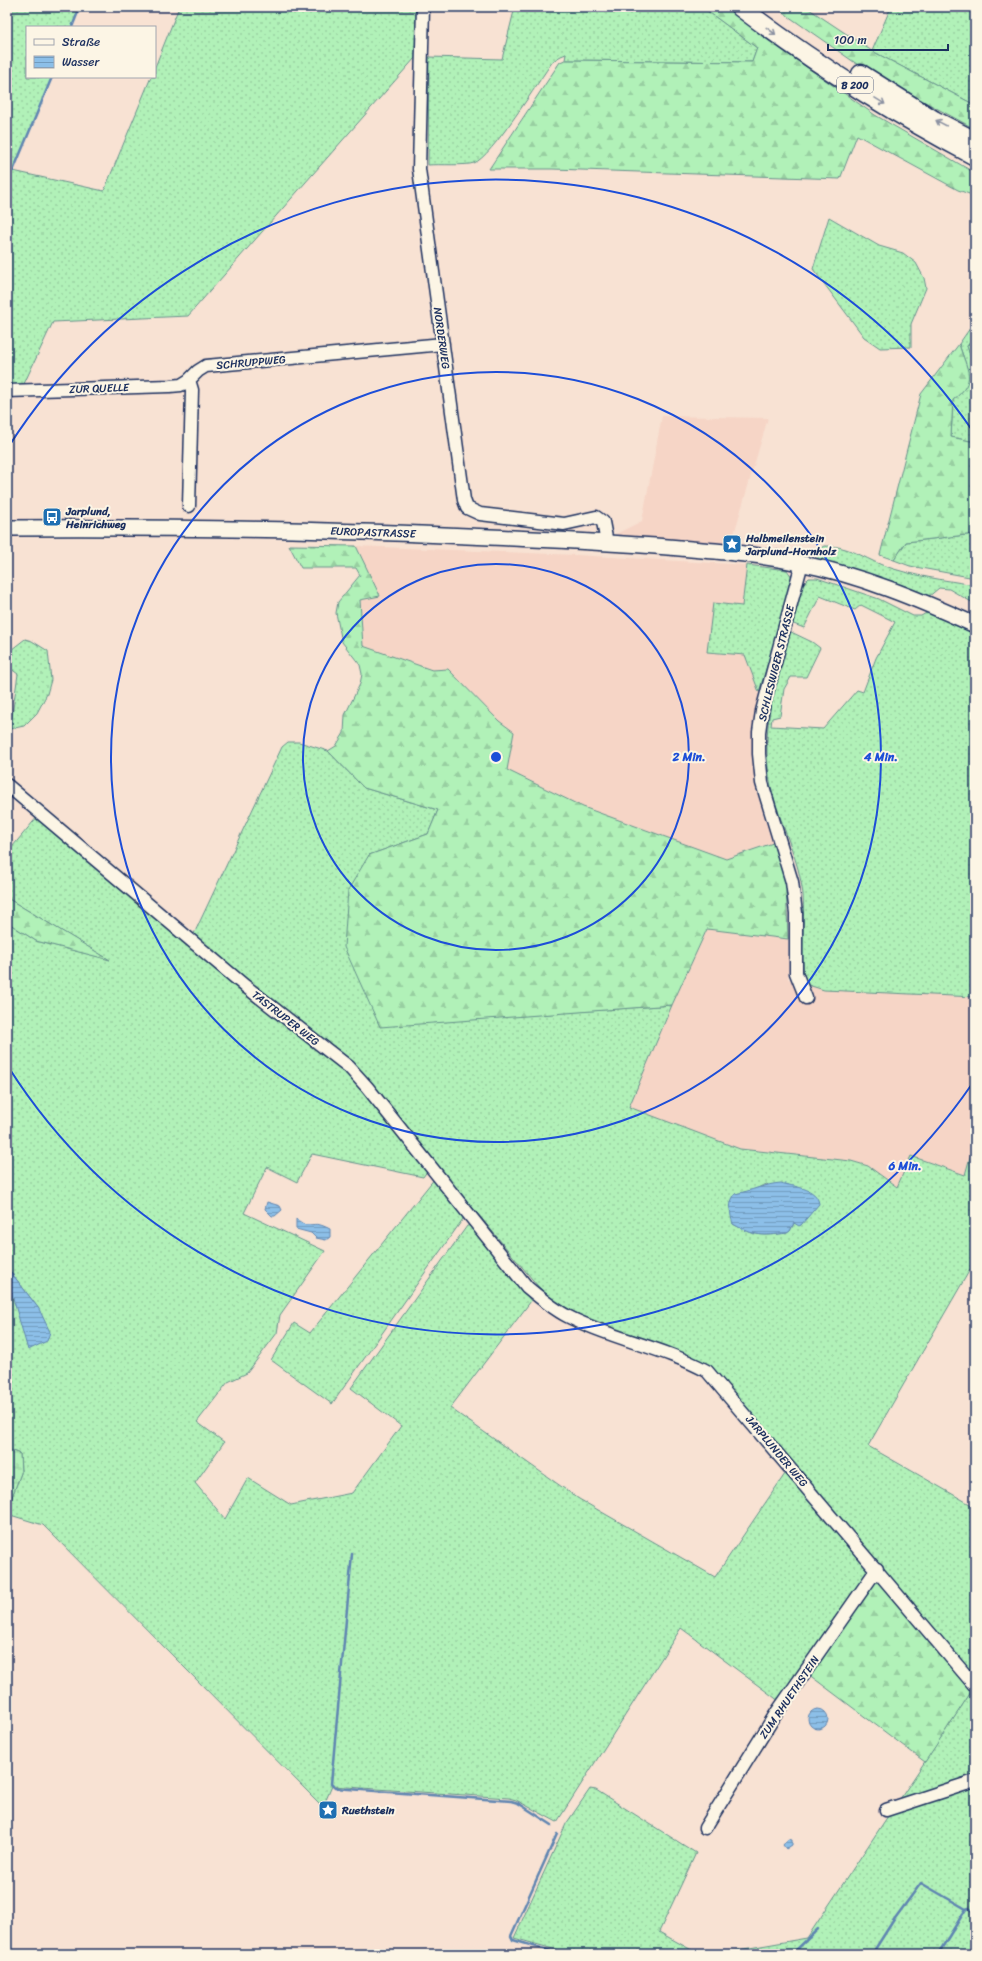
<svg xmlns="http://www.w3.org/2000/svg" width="982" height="1961" viewBox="0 0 982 1961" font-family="Sriracha,sans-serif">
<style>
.built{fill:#f6d5c6}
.grass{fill:url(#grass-dots);stroke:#66908b;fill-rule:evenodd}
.forest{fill:url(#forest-firs);stroke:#66908b}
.wetland{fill:url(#wetland-marsh);stroke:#66908b}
.water{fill:url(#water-rules);stroke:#5f85b1}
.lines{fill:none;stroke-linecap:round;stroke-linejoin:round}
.stream{stroke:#5f85b1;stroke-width:2.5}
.minor-casing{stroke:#1b2f5e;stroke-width:15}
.major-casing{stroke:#1b2f5e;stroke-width:18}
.highway-casing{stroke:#1b2f5e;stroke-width:21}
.minor{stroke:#fcf5e5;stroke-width:12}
.major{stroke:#fcf5e5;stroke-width:15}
.highway{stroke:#fcf5e5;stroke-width:18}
.oneway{stroke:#8c92a2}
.ring{fill:none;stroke:#1d4ed8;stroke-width:2}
.labels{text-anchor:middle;stroke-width:4;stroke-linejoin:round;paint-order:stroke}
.shield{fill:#fcf5e5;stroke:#5e6a86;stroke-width:1}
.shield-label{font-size:10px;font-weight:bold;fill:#1b2f5e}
.street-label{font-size:11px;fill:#1b2f5e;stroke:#fcf5e5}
.poi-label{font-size:11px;font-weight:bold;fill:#1b2f5e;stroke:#fcf5e5;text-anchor:start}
.centre{fill:#1d4ed8;stroke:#fcf5e5;stroke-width:2}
.ring-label{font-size:12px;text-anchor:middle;font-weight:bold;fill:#1d4ed8;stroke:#fcf5e5;stroke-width:4;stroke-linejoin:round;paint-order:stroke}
</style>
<defs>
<pattern id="grass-dots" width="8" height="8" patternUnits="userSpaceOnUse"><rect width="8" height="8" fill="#b1f1b8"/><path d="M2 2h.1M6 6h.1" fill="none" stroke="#98cfa1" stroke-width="1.8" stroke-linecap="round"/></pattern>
<pattern id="forest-firs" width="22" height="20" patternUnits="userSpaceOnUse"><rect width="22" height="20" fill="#b1f1b8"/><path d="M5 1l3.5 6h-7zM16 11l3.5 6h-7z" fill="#98cfa1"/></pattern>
<pattern id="wetland-marsh" width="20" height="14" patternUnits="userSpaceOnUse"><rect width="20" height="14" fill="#b1f1b8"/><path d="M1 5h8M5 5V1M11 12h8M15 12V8" fill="none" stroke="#98cfa1"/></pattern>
<pattern id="water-rules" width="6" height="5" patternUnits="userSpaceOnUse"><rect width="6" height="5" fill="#8cbfe8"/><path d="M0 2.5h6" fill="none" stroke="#729cbf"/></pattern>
</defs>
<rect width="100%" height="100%" fill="#f8e2d3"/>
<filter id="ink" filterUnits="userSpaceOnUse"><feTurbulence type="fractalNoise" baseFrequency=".025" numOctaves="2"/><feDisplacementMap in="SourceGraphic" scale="8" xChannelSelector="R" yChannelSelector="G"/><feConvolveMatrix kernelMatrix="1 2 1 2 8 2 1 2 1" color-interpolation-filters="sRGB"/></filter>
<g filter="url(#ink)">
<!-- built -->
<path class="built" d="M662 416 768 418 731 544 625 538 616 534 642 521Z
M356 546 576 555 747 565 742 606 714 603 707 652 745 655 759 692 754 734 753 759 756 789 773 843 726 859 583 807 507 770 514 732 499 721 448 669 432 670 363 646 360 599 380 595Z
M707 929 788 939V979L824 990 975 997V1139L965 1175 912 1156 898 1187 868 1166 851 1161 740 1149 628 1107 672 1005Z"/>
<!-- grass -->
<path class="grass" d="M7 7H80L72 27H27V77H52L13 171 104 191 151 77H155V67L179 7H416L415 58 188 316 53 322 23 386 7 387Z
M515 7H702L757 48 752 62 565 60 566 54 561 56 553 61C540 79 491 158 474 163 466 166 439 164 428 165L429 57 502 59Z
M891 7H975V105L872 51Z
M829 217 879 246 903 253 916 263 924 278 926 288 911 324V347L880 348 864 337 813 269Z
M975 321V337L967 346 975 370V442L951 437 953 400C977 380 967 370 959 344Z
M975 534V578L910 566 894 560 906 542Z
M824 546C847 545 862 557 882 565 912 576 944 580 975 585V604L949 589 939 588 927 598 821 563 816 556 817 550Z
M747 565 787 570 792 577V586L759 692 745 655 707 652 713 603 742 606Z
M809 578H817L879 599 913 616H921L928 612 975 634V997L824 990 805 984C800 954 805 924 803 894 799 860 783 830 774 798 757 739 774 687 789 631L812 642 820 648 806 677H791L784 689 780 716 772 718 771 726 823 729 857 690 863 692 876 658 895 622 861 605 855 610 820 596 804 628 791 623 803 584Z
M25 639 32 641 48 651 51 680 47 694 37 713 24 726 10 729 18 674 7 666V653Z
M288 742H299L328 751 364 788 438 810 428 834 369 855 380 1026 672 1005 629 1107 740 1149 851 1161 868 1166 897 1187 911 1156 965 1175 975 1139V1261L868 1446 975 1507V1680L712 1367 642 1338 580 1315 552 1300 537 1285 363 1076 341 1053 246 983 193 936 282 747ZM767 1184 804 1220 801 1225 794 1223 790 1231 787 1233C762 1236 756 1237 733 1224L735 1194 750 1191Z
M38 816 243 993 345 1070 428 1170 423 1177 312 1154 297 1182 267 1167 244 1213 325 1251 280 1315 277 1333 247 1373 228 1382 197 1422 224 1442 195 1483 225 1519 248 1478 291 1505 352 1493 401 1426 351 1388 467 1226 474 1225 531 1301 450 1408 579 1499 715 1577 787 1471 871 1569 779 1701 681 1628 557 1822 516 1800 509 1798 332 1786 323 1807 43 1525 7 1514V1510L21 1473 20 1454 7 1449V1286L11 1291 39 1309 7 1267V922L36 941 108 959 7 898V853Z
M435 1178 461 1209 463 1219 332 1404 271 1360 294 1323 310 1333Z
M973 1689 975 1692V1777L898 1802Z
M975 1785V1954H571L514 1938 566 1824 590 1789 596 1790 696 1853 659 1932 697 1953 715 1954 807 1938 890 1813Z"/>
<!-- forest -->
<path class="forest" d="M702 7H727L764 37 875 115 975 173V196L958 190 857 135 840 179 553 169H489L560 62 565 60 752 62 757 48Z
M775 7H806L872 51 975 105V129L864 69Z
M975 337V370L967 346Z
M959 344C967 371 978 380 953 400L951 437 975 442V534L906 542 894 560 880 555 921 394Z
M289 545 356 546 380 596 360 600 363 646 432 670 448 669 499 721 514 732 507 770 583 807 726 859 773 843 786 883 788 939 707 929 672 1005 380 1027 344 947 348 890 369 855 428 834 438 810 364 788 328 751 336 746 344 733 345 715 360 684 362 674 360 665 342 642 336 613 338 602 360 575 356 568H301Z
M7 898 110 960 36 941 7 922Z
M876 1575 973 1689 925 1762 808 1674Z"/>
<!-- wetland -->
<path class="wetland" d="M7 1449 20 1454 21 1473 7 1510Z"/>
<!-- water -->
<path class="water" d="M781 1183C793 1187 817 1187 819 1204L801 1225 799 1226 794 1223 790 1231 787 1233C762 1236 756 1237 733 1224 730 1214 728 1203 735 1194 751 1191 765 1184 781 1183Z
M267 1202 280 1206 282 1210 275 1216H272L265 1209Z
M296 1219 305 1225C317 1225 316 1222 330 1229V1237L326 1240 316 1238 311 1233 296 1229Z
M7 1267 39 1309 50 1332 47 1341 28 1350 11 1291 7 1286Z
M808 1719a10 10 0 1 1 20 0a10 10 0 1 1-20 0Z
M788 1839 792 1840V1845L786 1849 783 1845Z"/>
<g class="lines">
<!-- stream -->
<path class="stream" d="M72 27 80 7
M7 170 13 171 52 77
M352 1554 331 1784 335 1788 511 1801 518 1803 552 1825
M557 1834 511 1936 513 1940 561 1954
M792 1954 818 1929
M872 1954 893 1921 921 1883 966 1909
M938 1954 966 1909 969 1908 975 1914"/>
<defs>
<path id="minor" d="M423 7 419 169 464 500 467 508 480 514 564 524 596 517 603 522 607 543
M7 391 170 386 181 385 189 380
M189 506 192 390 189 380 198 371 206 366 443 344
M802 563 762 711 759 732V754L762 783 792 882 796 913V973L806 998
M7 785 245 986 349 1067 367 1087 527 1287C540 1298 552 1308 567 1316 611 1339 663 1347 707 1371L975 1686
M886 1810 975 1781
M705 1828 777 1712 877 1569"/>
<path id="major" d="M7 528C168 527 329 529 490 537 557 540 624 543 691 549 728 552 763 555 799 563 860 575 918 599 975 625"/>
<path id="highway" d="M740 7C814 63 893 113 975 156
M861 74 934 120 975 141"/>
</defs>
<!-- minor casing -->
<use href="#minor" class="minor-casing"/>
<!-- major casing -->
<use href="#major" class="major-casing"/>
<!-- highway casing -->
<use href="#highway" class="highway-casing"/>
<!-- minor -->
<use href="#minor" class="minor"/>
<!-- major -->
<use href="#major" class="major"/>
<!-- highway -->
<use href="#highway" class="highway"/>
</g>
<!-- one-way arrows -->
<defs><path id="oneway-shaft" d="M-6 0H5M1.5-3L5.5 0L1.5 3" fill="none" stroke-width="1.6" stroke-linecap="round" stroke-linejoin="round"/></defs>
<g class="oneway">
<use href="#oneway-shaft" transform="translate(771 31) rotate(37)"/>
<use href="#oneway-shaft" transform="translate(880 101) rotate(32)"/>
<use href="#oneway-shaft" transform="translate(941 123) rotate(-152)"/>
</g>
</g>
<!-- distance rings -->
<g class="ring">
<circle cx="496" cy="757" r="193"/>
<circle cx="496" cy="757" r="385"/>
<path d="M972 1084A578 578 0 0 1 9 1068M9 446A578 578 0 0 1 972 430"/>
</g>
<!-- icons -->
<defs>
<symbol id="bus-square" viewBox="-11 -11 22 22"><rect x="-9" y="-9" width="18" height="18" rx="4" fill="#1f6fb2" stroke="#fcf5e5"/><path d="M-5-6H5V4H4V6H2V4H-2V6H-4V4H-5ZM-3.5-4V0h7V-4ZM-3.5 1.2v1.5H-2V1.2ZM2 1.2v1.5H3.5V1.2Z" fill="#fff"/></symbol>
<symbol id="sight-square" viewBox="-11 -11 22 22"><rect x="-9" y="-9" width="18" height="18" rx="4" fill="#1f6fb2" stroke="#fcf5e5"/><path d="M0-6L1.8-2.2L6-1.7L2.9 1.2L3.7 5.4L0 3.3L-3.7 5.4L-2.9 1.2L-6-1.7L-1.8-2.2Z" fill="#fff"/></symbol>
</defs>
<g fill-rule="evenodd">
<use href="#bus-square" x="41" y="506" width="22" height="22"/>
<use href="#sight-square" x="721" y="533" width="22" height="22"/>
<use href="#sight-square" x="317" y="1799" width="22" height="22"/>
</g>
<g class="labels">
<!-- shield labels -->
<rect class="shield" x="837" y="77" width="36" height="16" rx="3"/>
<g class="shield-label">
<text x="855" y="89">B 200</text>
</g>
<!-- street labels -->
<g class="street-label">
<text transform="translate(442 338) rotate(82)" y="4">NORDERWEG</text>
<text transform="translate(251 362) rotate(-5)" y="4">SCHRUPPWEG</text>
<text transform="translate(99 388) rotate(-2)" y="4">ZUR QUELLE</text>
<text transform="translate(373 532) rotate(2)" y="4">EUROPASTRASSE</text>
<text transform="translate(776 663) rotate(-76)" y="4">SCHLESWIGER STRASSE</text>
<text transform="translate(286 1018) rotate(38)" y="4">TASTRUPER WEG</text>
<text transform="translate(777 1451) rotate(50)" y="4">JARPLUNDER WEG</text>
<text transform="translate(789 1697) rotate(-56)" y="4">ZUM RHUETHSTEIN</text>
</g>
<!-- poi labels -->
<g class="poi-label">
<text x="66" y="515">Jarplund,<tspan x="66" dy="13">Heinrichweg</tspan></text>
<text x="746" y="542">Halbmeilenstein<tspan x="746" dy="13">Jarplund-Hornholz</tspan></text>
<text x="342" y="1814">Ruethstein</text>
</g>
</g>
<circle cx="496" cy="757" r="6" class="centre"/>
<g class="ring-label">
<text x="689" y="761">2 Min.</text>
<text x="881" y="761">4 Min.</text>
<text x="905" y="1170">6 Min.</text>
</g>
<!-- margin -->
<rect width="982" height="1961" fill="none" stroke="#fcf5e5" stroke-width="24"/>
<rect x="12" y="12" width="958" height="1937" fill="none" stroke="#1b2f5e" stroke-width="1.5" filter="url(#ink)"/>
<!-- legend -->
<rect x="26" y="26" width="130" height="52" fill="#fcf5e5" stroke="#a2a6af"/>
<rect x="34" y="39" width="20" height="6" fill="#fcf5e5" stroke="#a2a6af"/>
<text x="62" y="46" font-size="12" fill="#1b2f5e">Straße</text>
<rect x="34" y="56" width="20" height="12" fill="url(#water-rules)" stroke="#a2a6af"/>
<text x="62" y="66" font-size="12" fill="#1b2f5e">Wasser</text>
<!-- scale -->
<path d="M828 44v6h120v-6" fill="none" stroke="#1b2f5e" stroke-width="2"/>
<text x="834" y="44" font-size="12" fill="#1b2f5e" stroke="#fcf5e5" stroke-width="3" paint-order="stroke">100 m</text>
</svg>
